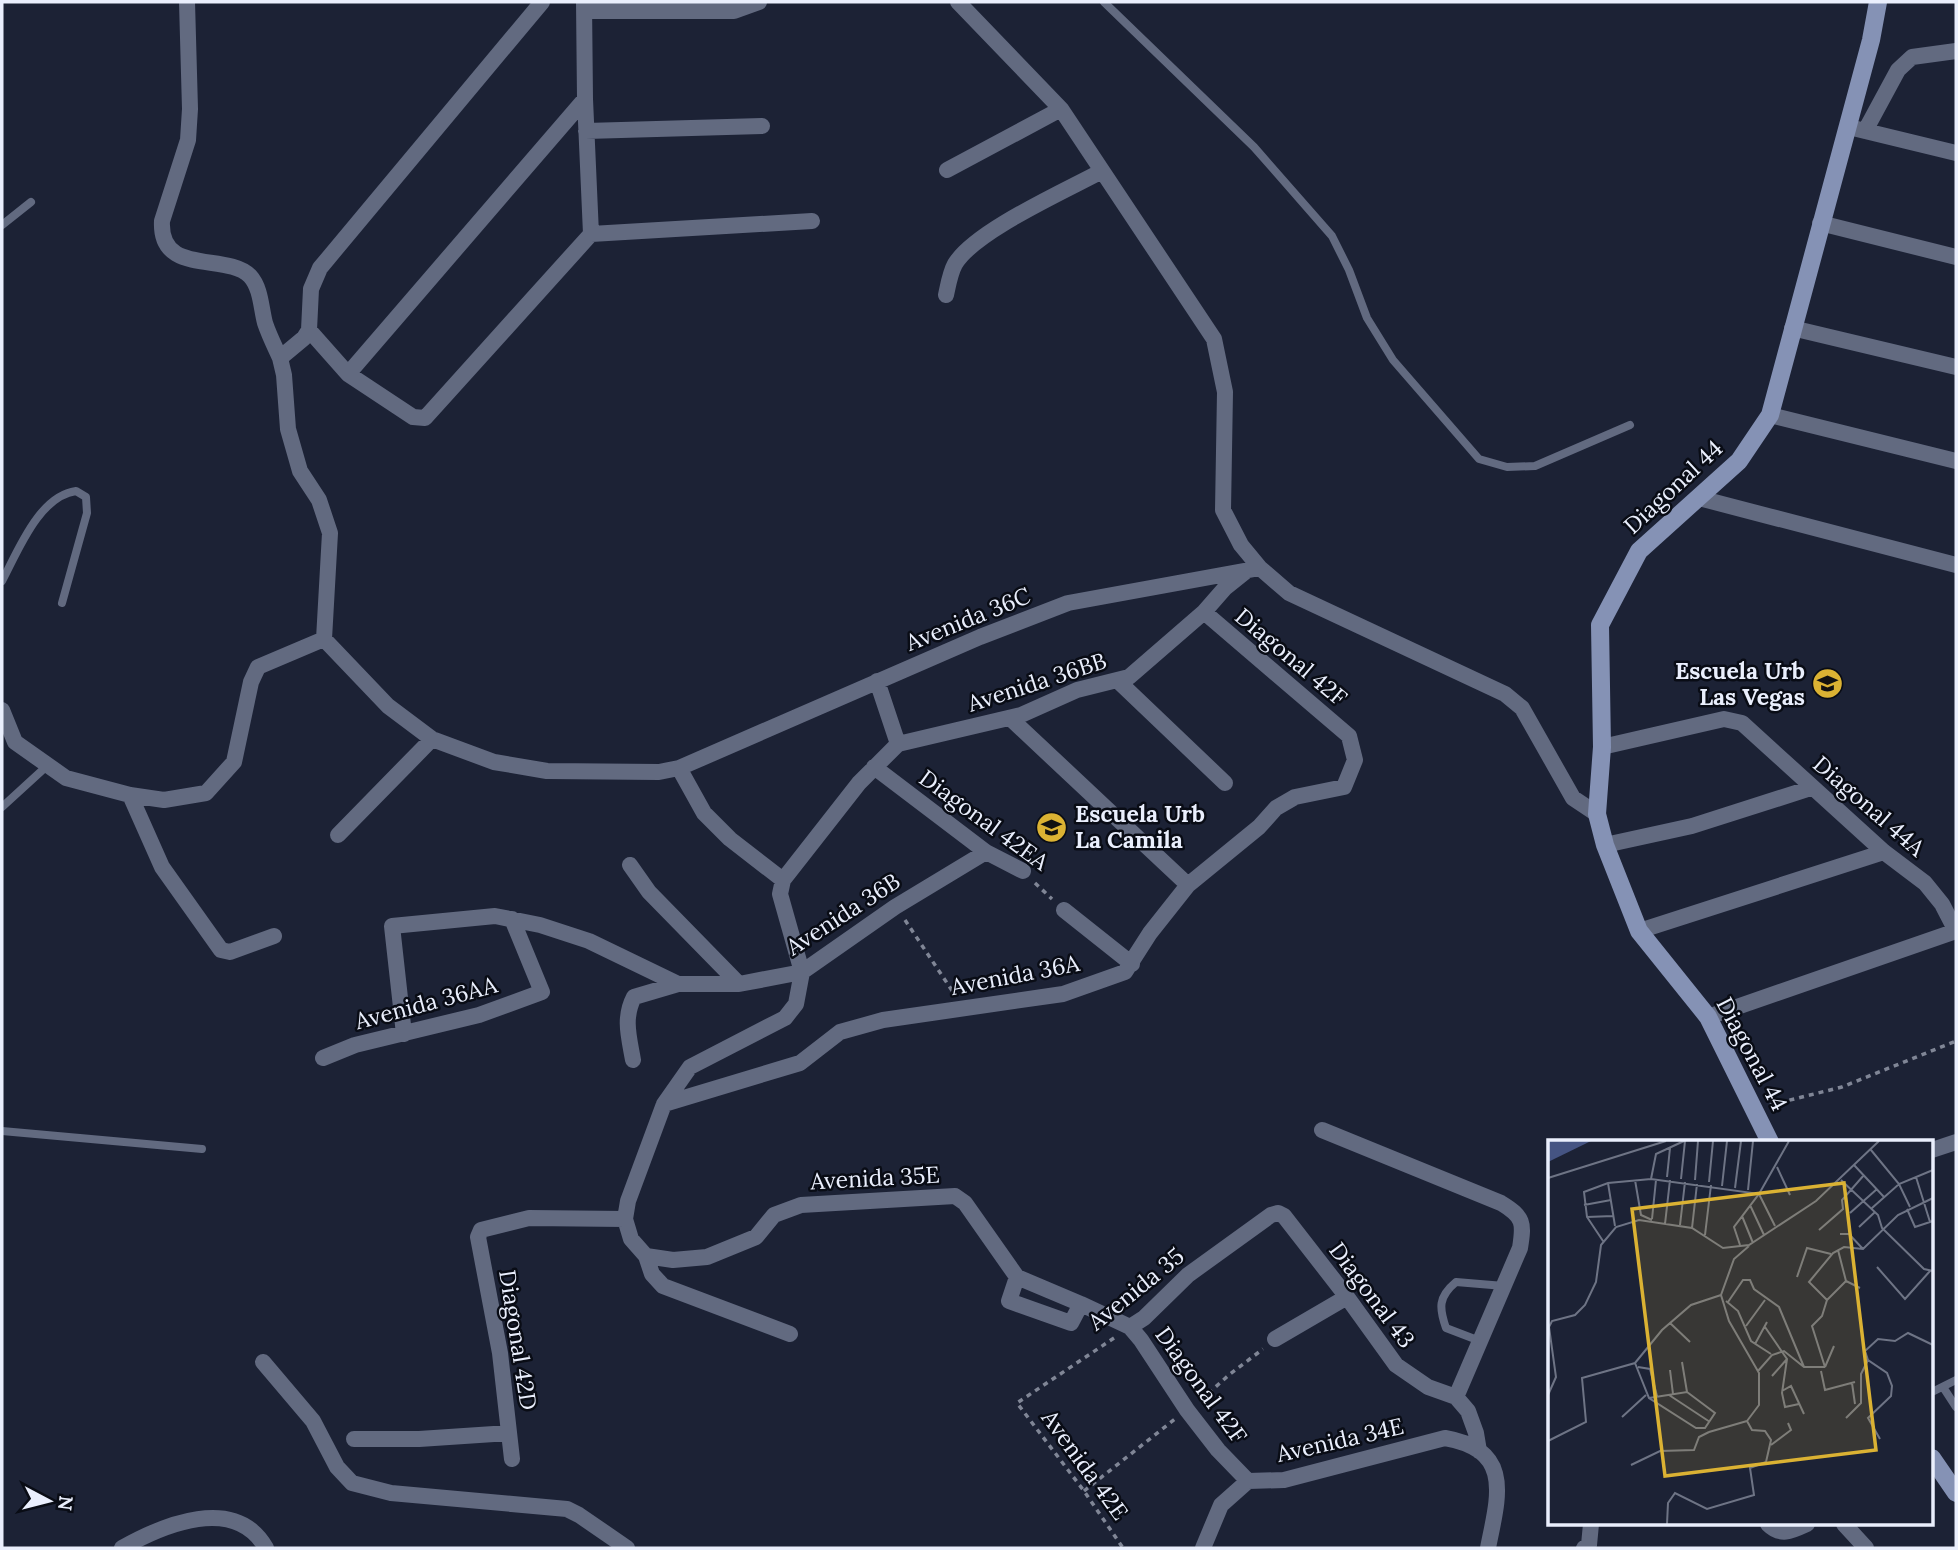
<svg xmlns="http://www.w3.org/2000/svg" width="1958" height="1550" viewBox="0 0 1958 1550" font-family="Lora,serif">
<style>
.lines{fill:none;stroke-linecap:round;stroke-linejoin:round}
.path{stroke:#808696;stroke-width:3.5;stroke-dasharray:5 5;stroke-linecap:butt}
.lane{stroke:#626a80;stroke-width:8}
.street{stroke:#626a80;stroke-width:16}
.secondary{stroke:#8592b5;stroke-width:18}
.labels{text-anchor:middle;stroke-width:5;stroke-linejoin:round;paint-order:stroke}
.street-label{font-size:23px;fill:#eaeffd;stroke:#090c15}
.poi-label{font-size:23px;font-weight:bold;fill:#eaeffd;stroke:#090c15;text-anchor:end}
.inset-road{fill:none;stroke:#6e7485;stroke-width:2}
.view{fill:#dbb233;fill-opacity:0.15;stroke:#dbb233;stroke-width:3.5}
.inset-edge{fill:none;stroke:#eaeffd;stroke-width:3.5}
</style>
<rect width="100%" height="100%" fill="#1c2235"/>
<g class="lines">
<!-- path -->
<path class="path" d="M1035 883 1052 899
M905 920 953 992
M1770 1105 1842 1087 1956 1041
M1114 1338 1017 1403 1084 1491 1123 1548
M1201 1400 1230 1374 1263 1349
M1084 1491 1175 1419"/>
<!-- lane -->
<path class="lane" d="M1104 2 1254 147 1332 236 1349 270 1367 318 1393 360 1479 459 1507 467 1535 466 1630 425
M2 225 31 202
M2 581C18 551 39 496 76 491L86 497 87 513 62 603
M2 807 48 765
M2 1131 202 1149
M1480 1341 1446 1328C1439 1308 1438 1297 1456 1282L1504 1286
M1943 1387 1956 1407
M1932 1392 1956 1380"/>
<!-- street -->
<path class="street" d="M187 2 190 109 188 140 162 221C159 277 226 252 250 276 261 288 261 308 265 323 269 335 275 347 280 358
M542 2 320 268 311 289 309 330 348 374 413 417 425 418 591 234 585 99 584 2
M958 2 1061 109 1214 339 1225 392 1223 510 1241 545 1260 568
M585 11H734L759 2
M1857 129 1956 153
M586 131 762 126
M1865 131 1898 70 1912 57 1956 51
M947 170 1061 109
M1820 223 1956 257
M591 234 812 221
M946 295C948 286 950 273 955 264 975 231 1065 191 1102 171
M1792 328 1956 367
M309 330 304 338 280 358 284 375 288 429 300 471 319 500 330 533 324 639
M348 374 585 99
M1770 415 1956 461
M1699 498 1956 565
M324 639 388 706 432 739 494 762 547 771 659 772 679 768 980 637 1068 603 1260 568 1289 593 1505 694 1522 708 1573 798 1597 814
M1117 680 1225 783
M877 681 898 744
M2 710 15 742 66 778 130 795 164 800 206 793 234 762 251 682 258 667 324 639
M1010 718 1188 885
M1602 747 1724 719 1742 723 1884 852 1925 883 1942 904 1956 931 1708 1017
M874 767 986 852 1023 871
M679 768 704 813 730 839 783 880 780 894 802 972 796 1004 785 1018 690 1067 664 1104 628 1201 625 1219 631 1239 646 1256 652 1274 663 1286 790 1334
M130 795 162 867 221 950 230 952 274 936
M338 835 432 739
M1605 845 1692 826 1811 788
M630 865 649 892 739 984
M783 880 859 783 898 744 1021 715 1077 690 1129 677 1204 612 1225 588 1245 572
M1064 910 1132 964
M1639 931 1884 852
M404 1034 392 926 495 916 540 925 589 941 678 984H739L802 972 895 907 986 852
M323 1058 355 1045 479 1015 542 992 512 919
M633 1060C629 1037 623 1018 634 997L678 984
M664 1104 800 1063 840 1032 883 1020 1063 994 1125 972 1150 933 1188 885 1259 827 1276 808 1295 797 1344 787 1355 760 1349 736 1204 612
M1322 1130 1501 1203C1524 1217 1524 1223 1520 1248L1456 1397
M1932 1150 1956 1142
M646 1256 673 1260 707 1257 756 1237 774 1215 801 1205 955 1196 965 1203 1017 1277 1081 1304 1130 1327 1141 1340 1187 1410 1218 1450 1248 1481
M1017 1277 1009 1301 1071 1323 1081 1304
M1130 1327 1144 1318 1188 1275 1271 1215 1278 1213 1284 1216 1347 1297 1396 1365 1428 1387 1456 1397 1468 1411 1476 1433 1479 1451
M1275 1339 1347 1297
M263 1362 313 1421 337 1467 352 1483 391 1493 567 1509 579 1515 627 1548
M354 1439H419L509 1433
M512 1459 500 1353 478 1237 481 1230 529 1218 625 1219
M1768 1524C1781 1537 1792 1531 1807 1524
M1844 1524 1866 1548
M122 1548C163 1525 235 1494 266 1548
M1203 1548 1221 1505 1248 1481 1284 1480 1445 1438C1514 1450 1498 1497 1488 1548
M1584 1548 1589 1545 1591 1524"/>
<!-- secondary -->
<path class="secondary" d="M1770 1142 1708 1017 1639 931 1605 845 1597 814 1602 747 1600 625 1639 551 1739 461 1770 415 1871 40 1878 2
M1932 1458 1956 1493"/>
</g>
<!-- icons -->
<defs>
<symbol id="school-disc" viewBox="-11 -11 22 22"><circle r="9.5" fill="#dbb233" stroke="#090c15"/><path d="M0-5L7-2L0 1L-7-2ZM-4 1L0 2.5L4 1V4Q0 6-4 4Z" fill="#111"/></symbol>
</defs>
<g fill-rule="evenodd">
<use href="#school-disc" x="1810" y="666" width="35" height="35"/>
<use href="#school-disc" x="1034" y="810" width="35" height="35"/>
</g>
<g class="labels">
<!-- street labels -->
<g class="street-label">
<text transform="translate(1673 487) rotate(-43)" y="8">Diagonal 44</text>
<text transform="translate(968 619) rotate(-22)" y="8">Avenida 36C</text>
<text transform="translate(1291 657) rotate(40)" y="8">Diagonal 42F</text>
<text transform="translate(1037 682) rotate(-18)" y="8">Avenida 36BB</text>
<text transform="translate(1869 806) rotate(41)" y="8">Diagonal 44A</text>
<text transform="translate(984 820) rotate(36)" y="8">Diagonal 42EA</text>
<text transform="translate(843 914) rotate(-33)" y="8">Avenida 36B</text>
<text transform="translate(1015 975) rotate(-11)" y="8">Avenida 36A</text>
<text transform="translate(426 1003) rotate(-15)" y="8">Avenida 36AA</text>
<text transform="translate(1752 1054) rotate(62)" y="8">Diagonal 44</text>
<text transform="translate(875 1178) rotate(-3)" y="8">Avenida 35E</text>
<text transform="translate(1136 1289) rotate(-39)" y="8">Avenida 35</text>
<text transform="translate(1372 1295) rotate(53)" y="8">Diagonal 43</text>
<text transform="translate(518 1340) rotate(81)" y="8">Diagonal 42D</text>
<text transform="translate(1201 1385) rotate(54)" y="8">Diagonal 42F</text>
<text transform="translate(1340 1440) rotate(-13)" y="8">Avenida 34E</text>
<text transform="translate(1085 1465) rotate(54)" y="8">Avenida 42E</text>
</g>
<!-- poi labels -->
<g class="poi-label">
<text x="1805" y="679">Escuela Urb<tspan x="1805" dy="26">Las Vegas</tspan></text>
<text x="1075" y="822" text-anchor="start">Escuela Urb<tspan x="1075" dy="26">La Camila</tspan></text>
</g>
</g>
<!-- overview -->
<g transform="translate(1548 1140)">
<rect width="385" height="385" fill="#1c2235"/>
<path d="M0 1H43L0 22Z" fill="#455483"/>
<path class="inset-road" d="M323 10 351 44 362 67M306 25 336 57M229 27 242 55M119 37 122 8M368 37 382 82M0 38 118 1M103 39 108 14 136 1M133 39 137 1M87 40 93 75 104 80M147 40 150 1M293 40 330 75 334 88 376 129 385 131M161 42 165 1M60 43 67 86M174 46 179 1M187 48 193 1M200 50 205 1M36 65 63 60M202 65 216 95M324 68 351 44 385 30M359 69 367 87 385 81M302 73 329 49M194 76 205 103M39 77 65 76M104 79 108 40M117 84 122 40M132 85 137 42M311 87 327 72M144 88 149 44M271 90 295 69 294 60 316 35M292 94H301L315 109M157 95 163 45M55 101 39 77 36 52 60 43 103 39 211 54 241 1M192 105 186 87 211 54 227 86M290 110 298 141 312 148M329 127 357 159 382 131M249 137 259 108 283 114M279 160 261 142 285 113 296 107 315 109 350 75 385 58M178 161 190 171 203 201 223 214M180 162 195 140H202L206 149 231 167 256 227M122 183 142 202M198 186 217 160M217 187 239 219 234 253 237 267 251 264M207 204 219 182M134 222 139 252M87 223 101 258 148 288H157L167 273 139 252 101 258M90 227 102 229 109 256M277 227 264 186 274 176 279 160 298 141M277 227 286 206M122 230 125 254M210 231 224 215 236 211 256 227H277M273 231 277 250 307 242M224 236 239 219M304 243 307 264M234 251 243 246 256 274M0 255 8 237 1 187 4 181 27 175 37 165 48 142 53 105 68 87 91 80 144 88 175 108 201 105 268 61 331 1M121 255 162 282M74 277 98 255M298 278 313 263V234L320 220M199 281 211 265V233L181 181 173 155 186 119 201 106M161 292 199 281M332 299 320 278 343 256 344 246 339 233 320 220 317 211 330 199 347 201 360 193 385 205M0 301 38 282 34 238 87 223 114 190 143 165 173 155M223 305 243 290 240 283M83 325 112 311 146 310 151 297 161 292M119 384 120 363 127 353 159 369 206 355 202 328 218 322 223 300 217 291 204 290 199 281"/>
<path class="view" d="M296 43 328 310 117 336 84 69Z"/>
<rect width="385" height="385" class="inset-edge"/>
</g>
<!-- border -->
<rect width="1958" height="1550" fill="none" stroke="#eaeffd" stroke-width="7"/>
<!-- north arrow -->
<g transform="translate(49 1501) rotate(97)" stroke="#090c15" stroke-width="5" paint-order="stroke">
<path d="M0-5L12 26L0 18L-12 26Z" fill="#eaeffd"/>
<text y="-10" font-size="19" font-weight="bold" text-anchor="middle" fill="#eaeffd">N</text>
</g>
</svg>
